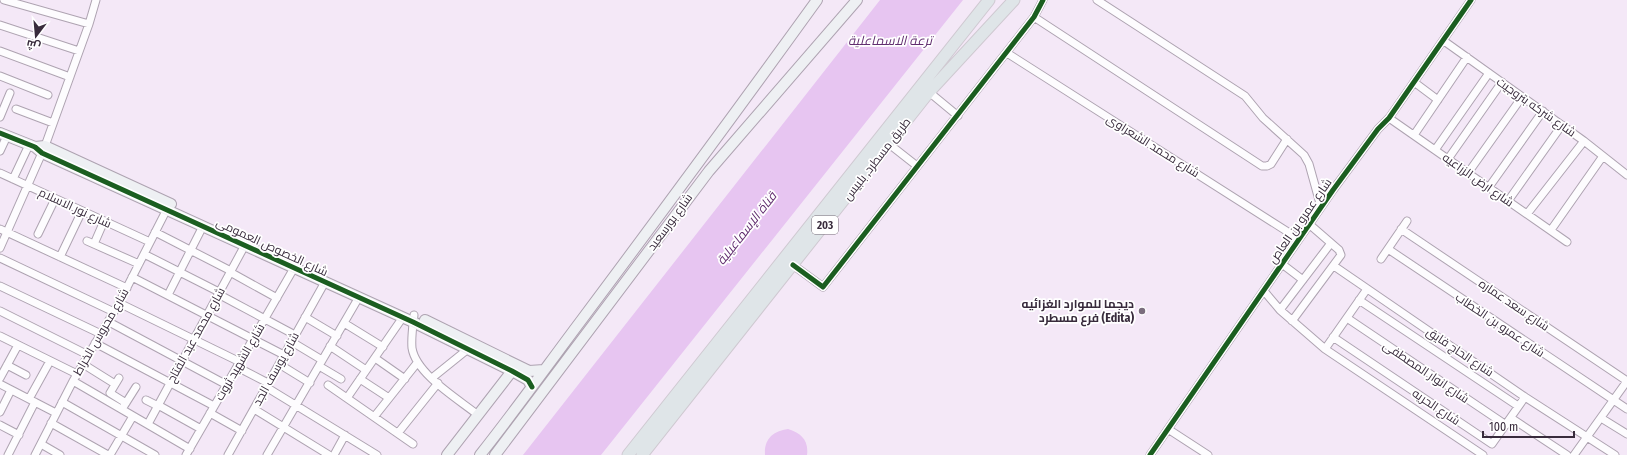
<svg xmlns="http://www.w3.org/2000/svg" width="1627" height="455" viewBox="0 0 1627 455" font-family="'Fira Sans Condensed',Cairo,sans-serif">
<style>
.water{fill:#e7c5f1}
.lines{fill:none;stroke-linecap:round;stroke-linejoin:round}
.street-casing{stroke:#aea3b1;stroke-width:9}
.secondary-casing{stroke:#aea3b1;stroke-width:12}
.primary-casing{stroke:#cfc9d1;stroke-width:13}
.street{stroke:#fdfcfe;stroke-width:7}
.secondary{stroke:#eef0f3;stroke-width:10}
.primary{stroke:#dfe5e8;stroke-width:11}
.cycleway-casing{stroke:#fff;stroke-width:8}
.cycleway{stroke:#1b5e20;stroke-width:5}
.poi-dot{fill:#7a6d7d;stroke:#fff;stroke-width:1.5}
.labels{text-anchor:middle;stroke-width:3.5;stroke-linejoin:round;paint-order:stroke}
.shield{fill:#fff;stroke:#746b76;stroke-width:1}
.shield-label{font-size:11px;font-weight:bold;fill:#382b3c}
.street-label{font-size:12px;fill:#382b3c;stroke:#fff}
.poi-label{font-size:12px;font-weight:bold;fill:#382b3c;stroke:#fff;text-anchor:end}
.water-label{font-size:13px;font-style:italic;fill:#612d6f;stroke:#fff}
</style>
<rect width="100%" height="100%" fill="#f4e8f7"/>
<!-- water -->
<path class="water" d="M880 0H963L601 455H523Z
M788 429C801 433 809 440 807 455H765C764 439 773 431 788 429Z"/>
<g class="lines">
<defs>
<path id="street" d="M4 0 89 24
M1097 0 1245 96 1263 118 1304 155 1309 164 1321 207
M1034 17 1262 166H1267L1271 164 1287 139
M0 25 79 51
M1444 41 1584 141 1627 175
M0 51 70 77
M1007 53 1299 239
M0 76 48 95
M1414 82 1438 100
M929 92 958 116
M16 109 53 123
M0 117 10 93
M1389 118 1567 242
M1414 135 1467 57
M889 144 917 166
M1435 150 1489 73
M0 151 7 136
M1448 159 1502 82
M0 173 150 242
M1468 173 1522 97
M13 179 29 145
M1489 187 1543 111
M1508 201 1562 125
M1527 214 1584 141
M0 229 127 288
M1401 229 1627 381
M1551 230 1603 156
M155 232 231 271
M38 234 55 199
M87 241 139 264
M94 244 104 221
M0 248 45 146 89 24 96 0
M1388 249 1627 409
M144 254 219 292
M60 257 82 211
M0 258 114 312
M1381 259 1407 221
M1282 264 1303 280
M793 265 823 287 1034 17 1043 0
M1334 266 1525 397 1615 455
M230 272 277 298
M132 277 284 355
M0 286 101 334
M1264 291 1280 310 1325 349 1483 455
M218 294 295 335
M168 295 203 226
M1359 300 1518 406
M119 303 240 362
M1280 310 1331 243
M0 311 88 355
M414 315C413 325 411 337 412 348 416 374 458 399 478 415
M305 317 337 336
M1347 318 1506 425
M1292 321 1341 255 1339 250 1309 224
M109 322 227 385
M344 323 383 347
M0 336 77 374
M1333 337 1492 444 1525 397
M292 342 322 360
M95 343 214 406
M330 346 366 370
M1325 349 1367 289
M375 358 405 379
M83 364 115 384
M279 364 310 383
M7 365 26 375
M319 366 341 379
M237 367 268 383
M0 378 18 345
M119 378 110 393 126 403
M432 378 468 349
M360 379 389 398
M73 381 190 449
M0 384 56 413
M328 385 413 444
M266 387 377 455
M347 398 403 317
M29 399 50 361
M146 400 158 406
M62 402 155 455
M158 405 201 429
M124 406 136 387
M254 409 329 455
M0 412 11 390
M210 413 242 431
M374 417 417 363
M1511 418 1567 455
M1601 418 1627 434
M51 423 108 455
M148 424 245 245
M0 425 19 435
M1168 429 1208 455
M398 433 438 383
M41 444 60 455
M8 455 35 402
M35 455 73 381 119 303 167 209
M110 455 133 416
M186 455 294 268
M228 455 325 282
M267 455 359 297
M334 455 345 435
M1150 455 1333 190 1378 129 1389 118 1471 0
M1574 455 1627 381"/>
<path id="secondary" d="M0 133 35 147 42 153 413 322 512 371 528 380 532 387
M35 147 45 146 171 204
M425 320 529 371 544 370
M447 455 512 371
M480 455C515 411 547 366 580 322 660 215 739 108 817 0
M495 455 709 171 857 0"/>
<path id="primary" d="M628 455 989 0
M642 455 929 92 1014 0"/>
</defs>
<!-- street casing -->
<use href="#street" class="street-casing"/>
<!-- secondary casing -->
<use href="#secondary" class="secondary-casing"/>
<!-- primary casing -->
<use href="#primary" class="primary-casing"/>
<!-- street -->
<use href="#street" class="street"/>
<!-- secondary -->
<use href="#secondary" class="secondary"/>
<!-- primary -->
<use href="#primary" class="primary"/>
<defs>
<path id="cycleway" d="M0 133 35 147 42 153 413 322 512 371 528 380 532 387
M793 265 823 287 1034 17 1043 0
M1150 455 1333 190 1378 129 1389 118 1471 0"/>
</defs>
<!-- cycleway casing -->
<use href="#cycleway" class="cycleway-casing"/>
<!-- cycleway -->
<use href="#cycleway" class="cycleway"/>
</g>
<!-- markers -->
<circle class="poi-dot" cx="1142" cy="311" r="4"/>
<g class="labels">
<!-- shield labels -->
<rect class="shield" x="812" y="216" width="26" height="18" rx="3"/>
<g class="shield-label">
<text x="825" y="229">203</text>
</g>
<!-- street labels -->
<g class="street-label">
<text transform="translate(1536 107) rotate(35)" y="4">شارع شركه بتروجيت</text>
<text transform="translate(1153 146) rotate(32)" y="4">شارع محمد الشعراوى</text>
<text transform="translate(877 159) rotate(-52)" y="4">طريق مسطرد, بلبيس</text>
<text transform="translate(1478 180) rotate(35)" y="4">شارع ارض الزراعيه</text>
<text transform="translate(75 208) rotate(25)" y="4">شارع نور الاسلام</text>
<text transform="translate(1300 221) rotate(-55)" y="4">شارع عمرو بن العاص</text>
<text transform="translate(670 222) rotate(-54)" y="4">شارع بورسعيد</text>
<text transform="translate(272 247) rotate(25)" y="4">شارع الخصوص العمومى</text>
<text transform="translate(1514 305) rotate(34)" y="4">شارع سعد عماره</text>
<text transform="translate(1500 325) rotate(34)" y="4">شارع عمرو بن الخطاب</text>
<text transform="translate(101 332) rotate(-60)" y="4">شارع محروس الخراط</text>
<text transform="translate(196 335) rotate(-61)" y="4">شارع محمد عبد الفتاح</text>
<text transform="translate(1460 352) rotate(34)" y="4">شارع الحاج فايق</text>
<text transform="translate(240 362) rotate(-60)" y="4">شارع الشهيد ثروت</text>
<text transform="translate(276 369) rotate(-61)" y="4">شارع يوسف الجد</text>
<text transform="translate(1426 372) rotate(34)" y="4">شارع انوار المصطفى</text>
<text transform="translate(1436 407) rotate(34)" y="4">شارع الحريه</text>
</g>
<!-- poi labels -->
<g class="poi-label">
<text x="1134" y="308">ديجما للموارد الغزائيه<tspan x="1134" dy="14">فرع مسطرد (Edita)</tspan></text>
</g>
<!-- water labels -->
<g class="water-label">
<text x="890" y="45">ترعة الاسماعلية</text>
<text transform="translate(746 228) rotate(-52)" y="5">قناة الإسماعيلية</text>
</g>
</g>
<!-- north arrow -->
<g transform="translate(36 36) rotate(196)" stroke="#ffffff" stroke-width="3" paint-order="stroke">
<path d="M0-3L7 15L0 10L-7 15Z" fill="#382b3c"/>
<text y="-6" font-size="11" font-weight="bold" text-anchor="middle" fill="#382b3c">ش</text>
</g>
<!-- scale -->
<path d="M1483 431v6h91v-6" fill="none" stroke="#382b3c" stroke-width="2"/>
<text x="1489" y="431" font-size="12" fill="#382b3c" stroke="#ffffff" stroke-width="3" paint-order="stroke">100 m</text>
</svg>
